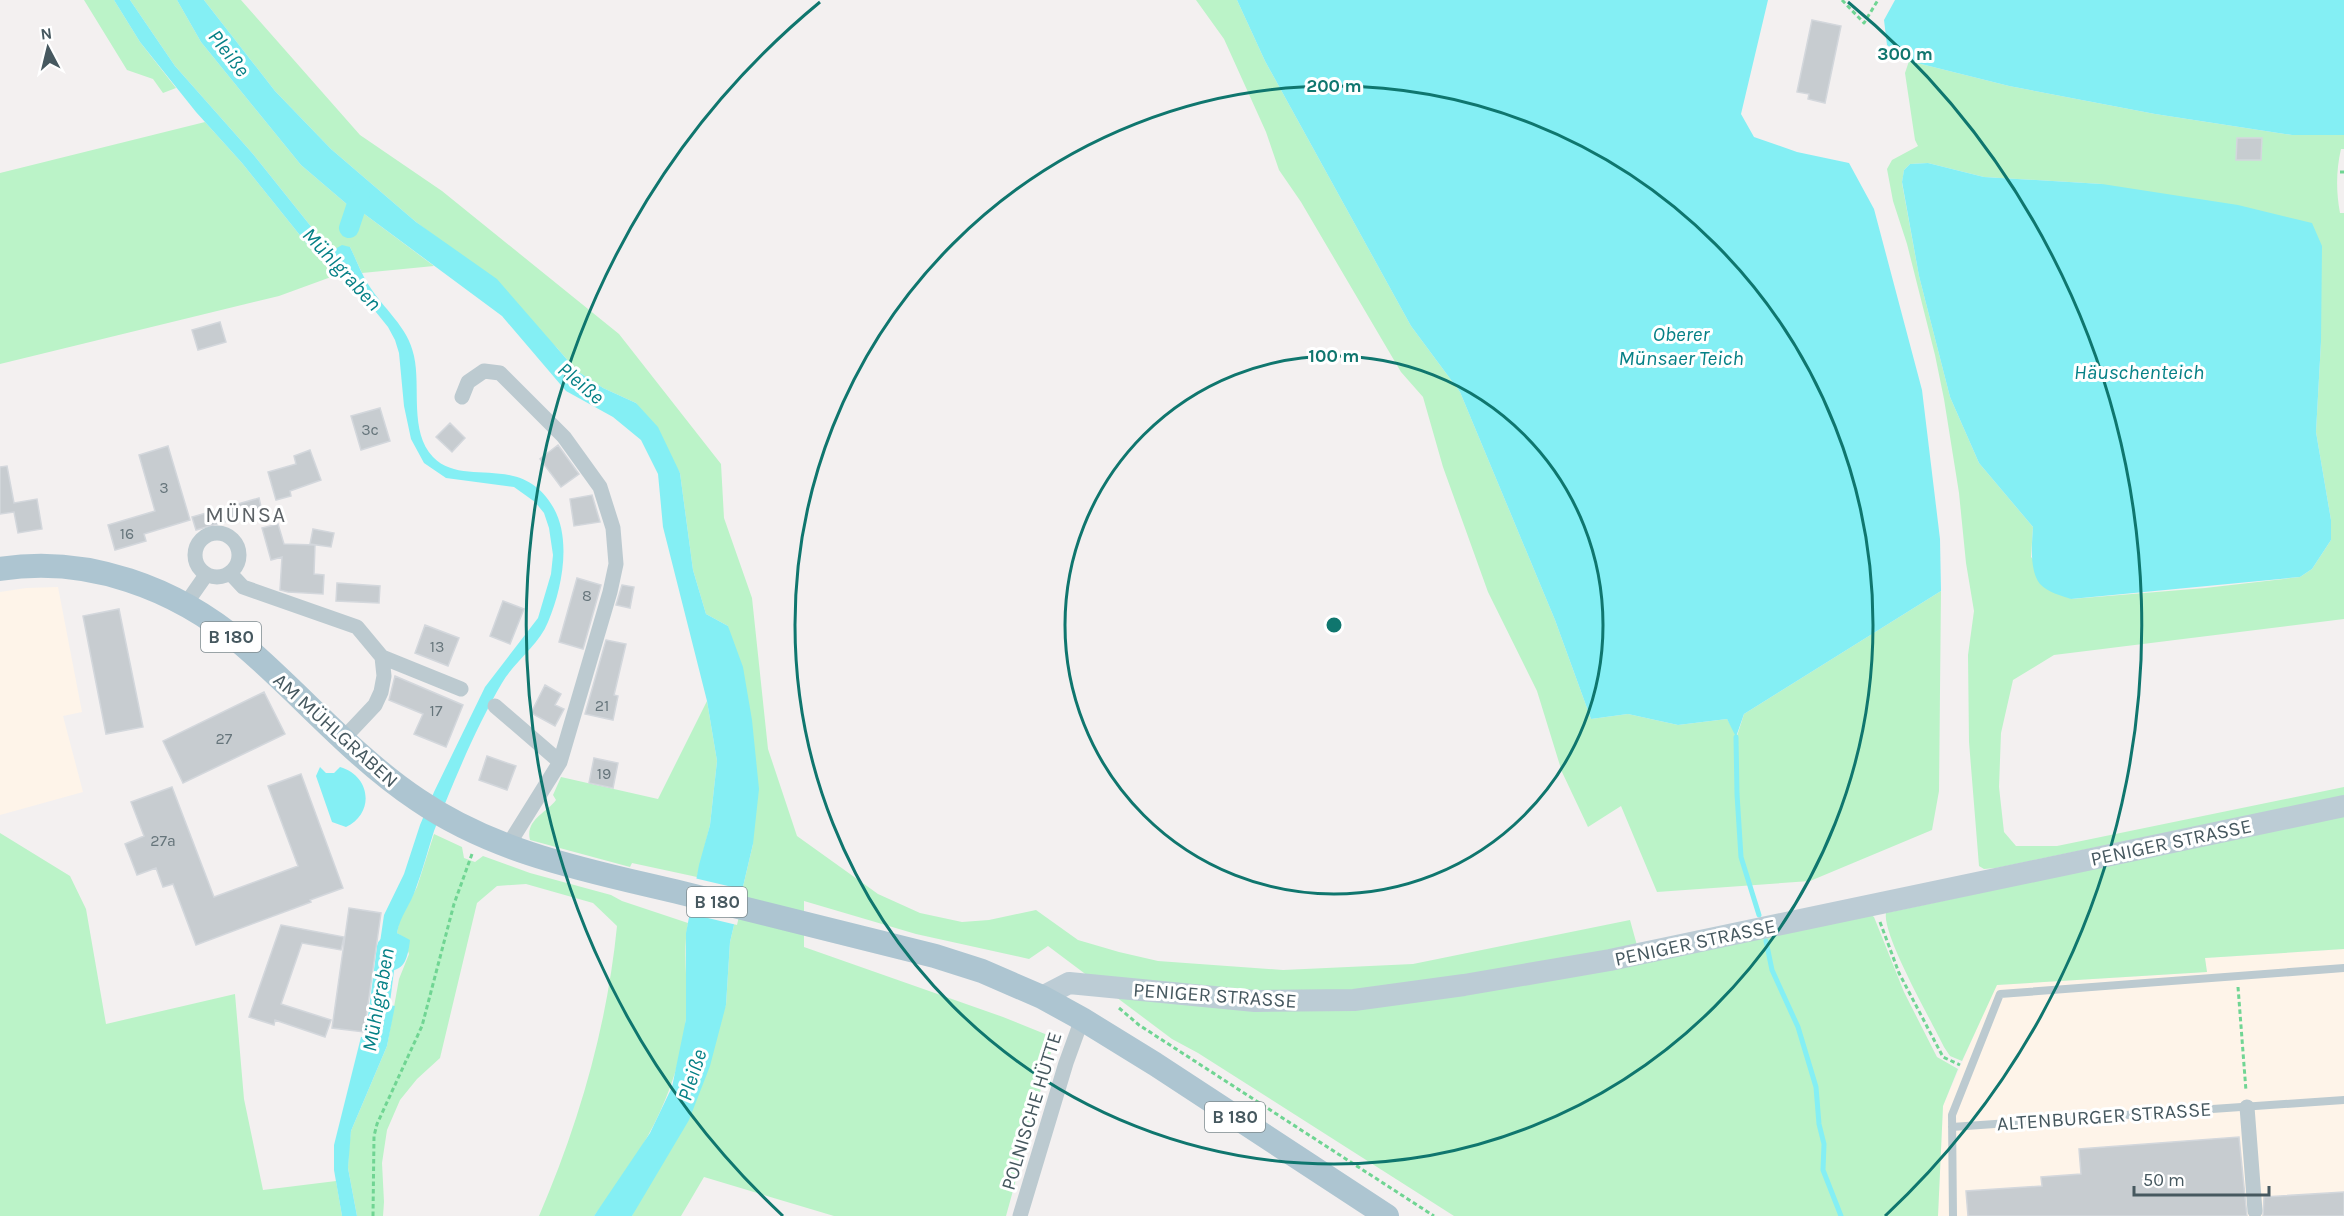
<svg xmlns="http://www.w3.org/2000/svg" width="2344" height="1216" viewBox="0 0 2344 1216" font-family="Karla,sans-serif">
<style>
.commercial{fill:#fef4e9}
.green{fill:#bbf3c8;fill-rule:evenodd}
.water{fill:#84eff4}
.pier{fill:#f3f0f0}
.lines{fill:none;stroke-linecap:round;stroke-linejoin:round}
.stream{stroke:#84eff4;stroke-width:5}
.canal{stroke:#84eff4;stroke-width:20}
.building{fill:#c7ccd0;stroke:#d3d7dc;stroke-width:1.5}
.path{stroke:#70d593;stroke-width:3;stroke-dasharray:4.5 3;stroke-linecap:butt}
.lane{stroke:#bccad0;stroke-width:8}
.street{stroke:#bccad0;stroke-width:15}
.secondary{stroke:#bcccd5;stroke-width:22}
.primary{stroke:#adc5d1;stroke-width:24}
.ring{fill:none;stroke:#0f766e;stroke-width:3}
.labels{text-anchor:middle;stroke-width:6;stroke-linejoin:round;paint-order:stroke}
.number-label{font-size:16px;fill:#66757b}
.shield{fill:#fff;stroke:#7e8a8f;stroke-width:1.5}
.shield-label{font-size:18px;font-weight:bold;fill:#46585f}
.street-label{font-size:20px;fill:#46585f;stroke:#fff}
.water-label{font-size:21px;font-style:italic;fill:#058086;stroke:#fff}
.quarter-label{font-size:22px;letter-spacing:1.5px;fill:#5c6266;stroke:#fff}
.centre{fill:#0f766e;stroke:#fff;stroke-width:3}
.ring-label{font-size:18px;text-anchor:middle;font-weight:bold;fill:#0f766e;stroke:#fff;stroke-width:6;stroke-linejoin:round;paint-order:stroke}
</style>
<rect width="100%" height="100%" fill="#f3f0f0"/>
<!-- commercial -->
<path class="commercial" d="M58 587 82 712 63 716 83 792 0 815V592L26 588Z
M2344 949V1216H1938L1943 1106 1996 985 2207 972 2205 958Z"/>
<!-- green -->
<path class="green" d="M84 0H114L140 42 176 88 163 93 153 79 127 70Z
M130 0H177L201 42 301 165 349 206 342 225 344 229 353 231 356 222 363 213 434 266 362 273 350 247 335 249 317 234 253 154 175 66Z
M204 0H241L360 135 442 191 619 334 721 464 724 518 752 598 768 749 797 836 878 894 920 913 962 922 989 920 1036 910 1078 940 1119 952 1158 961 1283 970 1413 964 1630 920 1641 960 1870 914 1874 917 1904 992 1937 1057 1958 1069 1943 1106 1938 1216H1454L1198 1053 1172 1039 1048 946 1029 959 916 934 804 901V947L1003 1017 1055 1038 1006 1216H834L704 1177 681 1216H632L726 1005 730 942 753 844 728 626 706 614 693 570 680 473 636 403 603 388 577 371 557 348 453 250 416 222 331 149 275 91Z
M1196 0H1237L1265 61 1411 326 1460 392 1555 620 1591 719 1628 714 1678 725 1727 719 1737 736 1744 714 1941 591 1939 791 1932 830 1810 881 1657 892 1621 806 1588 827 1562 772 1537 691 1488 592 1443 467 1423 397 1401 372 1301 202 1279 170 1266 132 1224 39Z
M1909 61 2009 86 2155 114 2292 135H2344V149H2341C2336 171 2336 191 2340 213H2344V619L2054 655 2013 680 2001 733 1999 787 2004 832 2016 846H2057L2344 787V796L1996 868 1984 869 1979 866 1969 742 1968 655 1974 611 1966 563 1959 493 1944 399 1935 355 1907 244 1893 201 1887 169 1892 160 1918 146 1915 140 1905 73ZM1928 163 1984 177 2102 184 2321 342 2316 432 2331 520V540L2312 569 2300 577 2205 588 2071 599 2031 557 2033 527 1979 463 1950 397 1919 276 1902 183 1904 170 1910 164Z
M205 122 242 163 307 244 342 273 279 296 0 364V173Z
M707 701 717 761 710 825 697 877 632 863 630 867 530 840C525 820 546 813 556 800L553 795 561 777 658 799Z
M2344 815V949L2205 958 2207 972 1997 985 1962 1061 1950 1056 1944 1047C1932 1022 1882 935 1886 913Z
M0 833 70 876 86 909 106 1024 235 994 244 1099 263 1190 336 1181 342 1216H0Z
M434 834 462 847 464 858 475 862 483 856 530 873 611 895 622 901 688 923C682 955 689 987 686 1019 679 1093 639 1159 594 1216H539C579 1123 607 1027 617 926L593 903 526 884 497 886 477 903 440 1058 417 1079 400 1100 387 1130 382 1163 384 1202 383 1216H357L348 1168 349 1147 351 1131 387 1046 399 979 409 954 403 937 397 933 399 922 417 887Z"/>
<!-- water -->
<path class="water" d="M114 0H130L175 66 253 154 317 234 335 249 342 245 350 247C356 259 361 273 368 284 383 309 408 326 414 356 421 387 409 432 433 457 464 489 520 451 553 507 572 539 562 589 548 622 539 645 515 661 502 683 476 727 453 783 434 831 428 850 423 869 416 888 411 904 400 916 397 933L410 940C407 965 402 974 376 970L384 915 404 874 420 825 434 792 485 687 538 618 551 574 553 555 549 528 544 513 535 502 514 487 446 478 424 463 411 439 404 406 399 353 395 340 388 327 359 291 307 244 242 163 196 112 140 42Z
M177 0H204L275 91 331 149 416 222 497 279 577 371 603 388 636 403 658 427 680 473 693 570 706 614 728 626 743 667 752 720 759 789 753 844 730 942 726 1005 710 1066 689 1120 632 1216H594L650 1133 672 1087 686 1019V933L699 865 710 825 717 761 707 701 663 527 658 474 641 440 613 417 566 391 502 316 363 213 349 206 301 165 201 42Z
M1237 0H1768L1741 114 1754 137 1797 152 1849 163 1874 209 1922 390 1940 539 1941 591 1744 714 1736 737 1727 719 1678 725 1628 714 1591 719 1555 620 1460 392 1411 326 1265 61Z
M1895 0H2344V135H2292L2155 114 2009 86 1909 61 1887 45 1884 20Z
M1928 163 1984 177 2102 184 2238 205 2312 223 2322 246 2321 342 2316 432 2331 520V540L2312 569 2300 577 2071 599C2062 596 2047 592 2040 584 2029 570 2032 543 2033 527L1979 463 1950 397 1919 276 1902 182 1904 170 1910 164Z
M320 767 326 773H334L340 767C371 776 375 813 346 827L332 822 316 776Z
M372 997 385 999V1004L395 1006 387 1046 351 1131 348 1168 357 1216H342L334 1170V1145L361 1037H367Z"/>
<!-- pier -->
<path class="pier" d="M694 878 745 890 737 925 687 913Z"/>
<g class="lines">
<!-- stream -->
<path class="stream" d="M1736 737 1737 794 1741 857 1759 915
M1766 941 1772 970 1798 1027 1816 1087 1819 1124 1824 1144 1823 1170 1841 1216"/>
<!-- canal -->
<path class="canal" d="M349 228 360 195
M377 1025 387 947"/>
</g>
<!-- building -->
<path class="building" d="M1812 20 1841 26 1825 103 1808 99 1809 94 1797 92Z
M2237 138H2262L2261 160H2236Z
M220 322 226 342 198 350 192 330Z
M380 408 390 441 361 450 351 416Z
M450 423 465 438 452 452 436 437Z
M558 445 579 474 561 487 540 459Z
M168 446 190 520 144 534 146 541 115 550 108 525 155 511 139 455Z
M310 450 321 480 290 491 291 496 276 500 268 472 296 464 294 456Z
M7 466 14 503 37 499 42 529 18 533 14 512 0 514V467Z
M592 495 600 522 574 526 570 499Z
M259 498 262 511 196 530 192 517Z
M278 524 284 544 315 545 314 574 324 575 323 594 288 592 280 590 282 557 271 560 262 528Z
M313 529 334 533 331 547 310 544Z
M577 578 601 585 583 649 559 642Z
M337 583 380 586 379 603 336 601Z
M622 585 634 587 630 608 616 605Z
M503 601 524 609 510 644 490 636Z
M119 609 143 727 106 734 83 616Z
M425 625 459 638 448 666 415 653Z
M606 640 626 644 614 695 618 696 613 720 585 714Z
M395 676 463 705 446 747 414 734 423 714 389 700Z
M545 685 561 694 555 705 564 709 555 726 531 713Z
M264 692 285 734 183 783 163 741Z
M487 756 516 766 507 790 479 780Z
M594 758 618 763 613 788 589 783Z
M301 774 343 888 310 900 311 902 196 945 173 884 163 887 156 868 137 875 125 844 144 836 131 802 172 787 214 897 298 866 268 786Z
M349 908 381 913 364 1032 332 1028Z
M281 925 344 937 341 950 302 943 281 1004 331 1020 325 1037 275 1020 274 1025 249 1017Z
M2239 1137 2247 1216H1968L1966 1191 2042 1186 2041 1177 2081 1174 2079 1149Z
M2344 1192V1216H2263L2264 1197Z"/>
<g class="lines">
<!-- path -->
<path class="path" d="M1842 0 1864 23 1878 0
M2340 172H2344
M1880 922 1899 973 1943 1057 1960 1065
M2238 987 2246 1091
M1119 1008 1139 1025 1434 1216
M373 1216 374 1136 377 1124 422 1026 454 904 472 854"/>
<!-- lane -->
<path class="lane" d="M1952 1127 2344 1100
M1953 1216 1952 1115 2000 994 2344 968"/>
<!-- street -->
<path class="street" d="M462 397 468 382 484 371 500 373 564 437 600 487 613 528 616 564 610 592 560 762 507 847
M195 555a22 22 0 1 1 44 0a22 22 0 1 1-44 0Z
M230 573 243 587 357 627 382 657 384 676 381 692 375 705 342 740
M185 605 206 575
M382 657 461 689
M495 706 560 762
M2247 1107 2255 1211
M1020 1216 1066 1063 1082 1019"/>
<!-- secondary -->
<path class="secondary" d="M1042 997 1069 983 1255 1001 1354 1000 1464 985 1610 960 2344 806"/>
<!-- primary -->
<path class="primary" d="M0 569C87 555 176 588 242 644 302 695 352 756 418 800 497 854 590 871 682 893 767 914 851 935 935 956L982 971 1042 997 1082 1019 1155 1064 1387 1216"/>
</g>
<!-- distance rings -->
<g class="ring">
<circle cx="1334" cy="625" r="269"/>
<circle cx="1334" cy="625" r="539"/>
<path d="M783 1216A808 808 0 0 1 820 2M1848 2A808 808 0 0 1 1885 1216"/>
</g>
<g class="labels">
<!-- number labels -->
<g class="number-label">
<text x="370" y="435">3c</text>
<text x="164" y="493">3</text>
<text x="127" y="539">16</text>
<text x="587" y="601">8</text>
<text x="437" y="652">13</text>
<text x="602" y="711">21</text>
<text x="436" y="716">17</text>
<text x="224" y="744">27</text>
<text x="604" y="779">19</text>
<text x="163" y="846">27a</text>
</g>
<!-- shield labels -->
<g class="shield">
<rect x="201" y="622" width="60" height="30" rx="4.5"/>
<rect x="687" y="887" width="60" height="30" rx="4.5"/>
<rect x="1205" y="1102" width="60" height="30" rx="4.5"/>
</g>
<g class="shield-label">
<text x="231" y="643">B 180</text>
<text x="717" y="908">B 180</text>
<text x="1235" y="1123">B 180</text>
</g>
<!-- street labels -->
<g class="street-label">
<text transform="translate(336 730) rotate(42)" y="7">AM MÜHLGRABEN</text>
<text transform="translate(2171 842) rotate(-12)" y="7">PENIGER STRASSE</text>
<text transform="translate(1695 942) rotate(-12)" y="7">PENIGER STRASSE</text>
<text transform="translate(1215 995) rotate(4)" y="7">PENIGER STRASSE</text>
<text transform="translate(1031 1111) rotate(-73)" y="7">POLNISCHE HÜTTE</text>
<text transform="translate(2104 1116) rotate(-4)" y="7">ALTENBURGER STRASSE</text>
</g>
<!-- water labels -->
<g class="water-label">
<text transform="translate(229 53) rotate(52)" y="7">Pleiße</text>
<text transform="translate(342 269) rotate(47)" y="7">Mühlgraben</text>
<text x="1681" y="341">Oberer<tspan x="1681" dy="24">Münsaer Teich</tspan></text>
<text x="2139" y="379">Häuschenteich</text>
<text transform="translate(581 383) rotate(40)" y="7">Pleiße</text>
<text transform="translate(378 1000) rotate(-80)" y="7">Mühlgraben</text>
<text transform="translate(692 1075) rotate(-72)" y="7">Pleiße</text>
</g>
<!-- quarter labels -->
<g class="quarter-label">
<text x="246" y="522">MÜNSA</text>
</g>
</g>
<circle cx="1334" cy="625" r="9" class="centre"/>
<g class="ring-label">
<text x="1905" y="60">300 m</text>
<text x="1334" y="92">200 m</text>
<text x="1334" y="362">100 m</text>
</g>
<!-- north arrow -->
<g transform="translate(48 48) rotate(353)" stroke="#ffffff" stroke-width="4.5" paint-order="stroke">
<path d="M0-4.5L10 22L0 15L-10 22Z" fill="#46585f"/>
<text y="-9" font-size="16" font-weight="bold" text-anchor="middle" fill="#46585f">N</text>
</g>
<!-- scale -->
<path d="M2134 1186v9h135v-9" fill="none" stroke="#46585f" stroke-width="3"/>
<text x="2143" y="1186" font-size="18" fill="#46585f" stroke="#ffffff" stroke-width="4.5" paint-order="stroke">50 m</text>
</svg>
